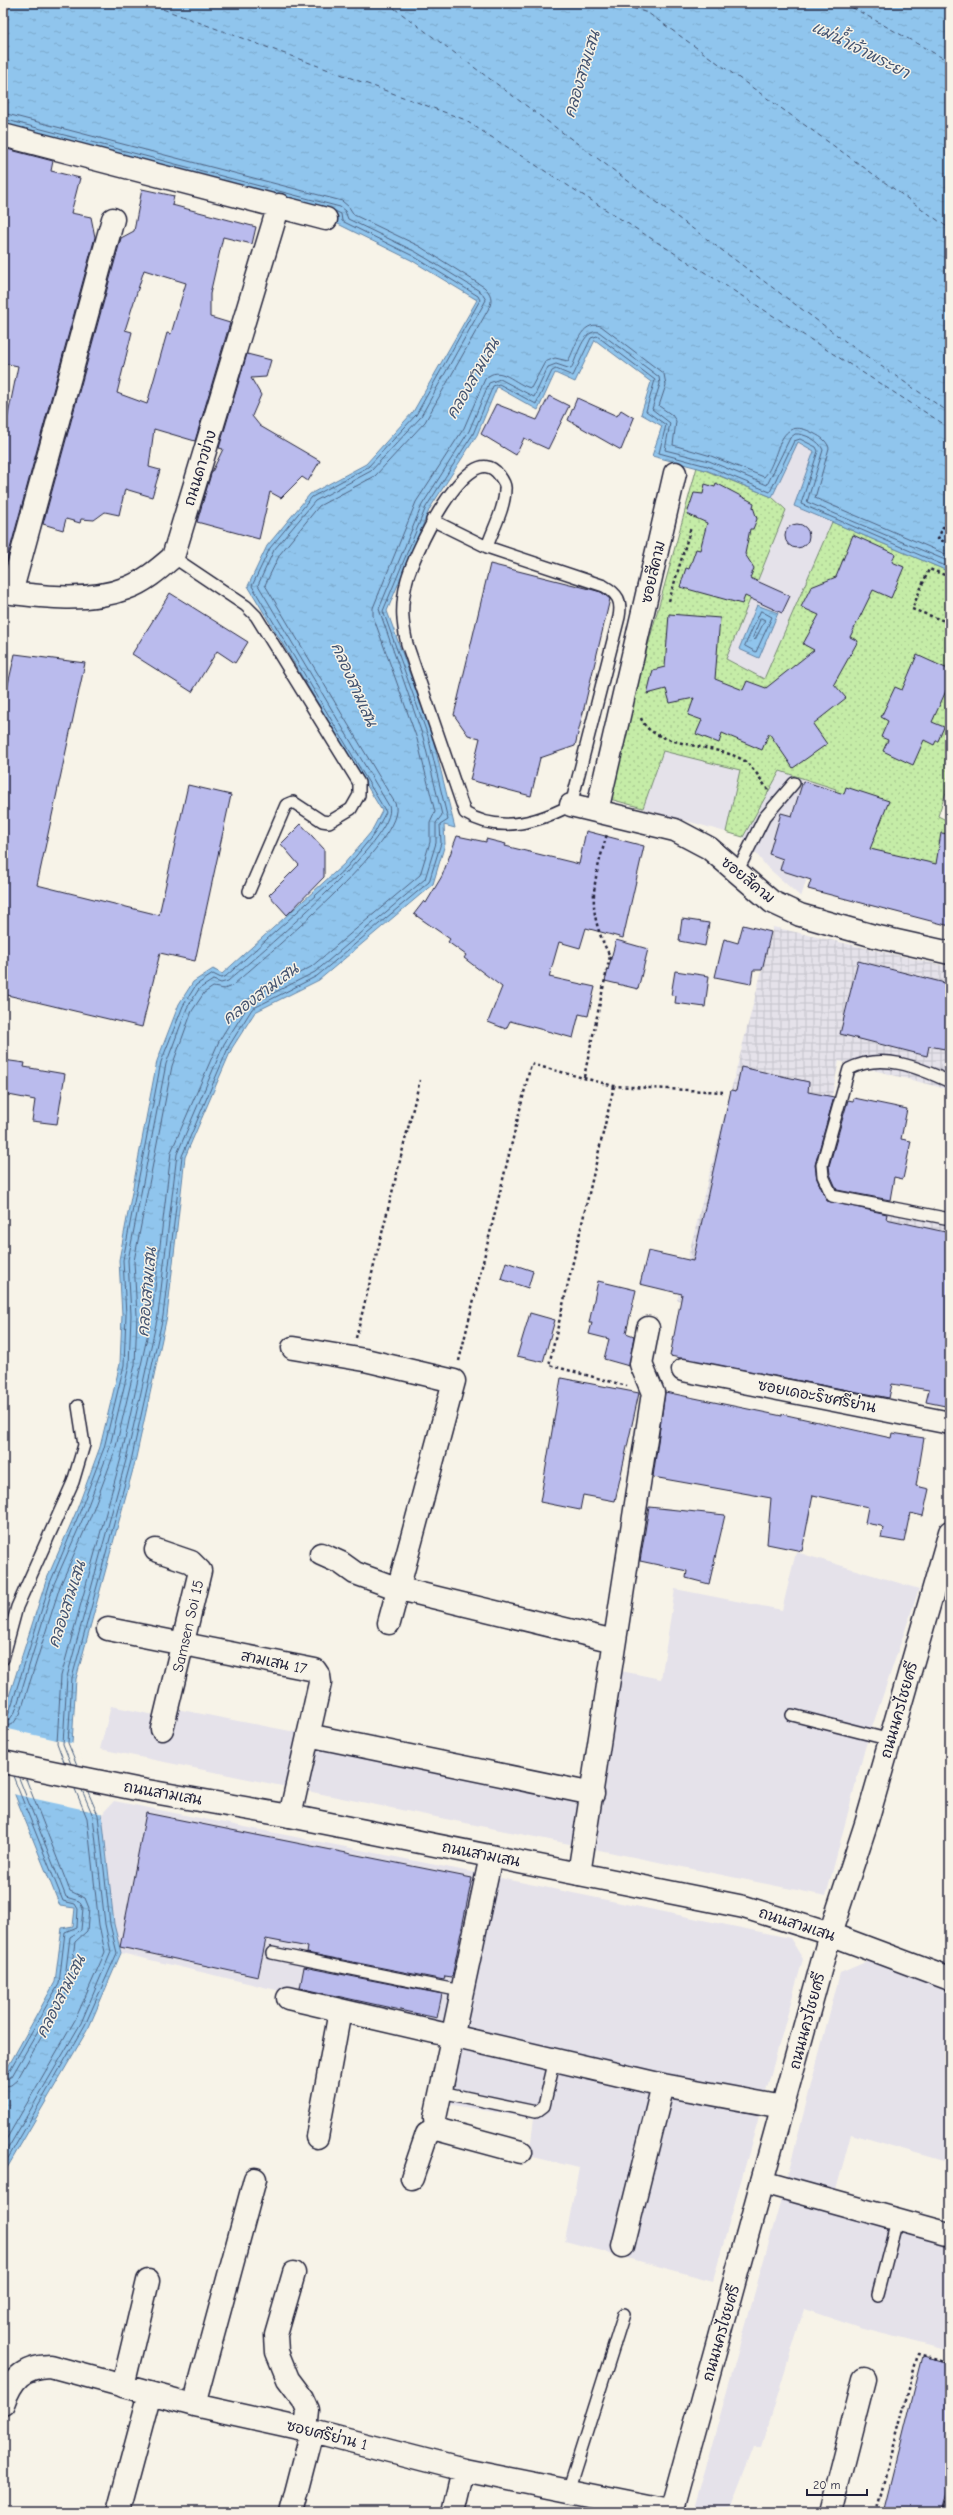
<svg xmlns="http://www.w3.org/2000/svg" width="953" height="2515" viewBox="0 0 953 2515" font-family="'Comic Neue','Playpen Sans Thai',sans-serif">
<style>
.built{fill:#e5e2ea}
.industrial{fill:url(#industrial-grid)}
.garden{fill:url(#garden-dots);stroke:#748771}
.water{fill:url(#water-ripples);stroke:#6484a6}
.pier{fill:#f7f3e8}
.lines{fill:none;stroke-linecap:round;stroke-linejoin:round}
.shore{stroke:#4e6382;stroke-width:1}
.ferry{stroke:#435370;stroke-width:1;stroke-dasharray:5 4;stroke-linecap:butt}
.building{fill:#babbed;stroke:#22223b;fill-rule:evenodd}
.lane-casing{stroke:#22223b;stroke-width:14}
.street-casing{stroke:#22223b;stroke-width:25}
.secondary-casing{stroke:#22223b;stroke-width:25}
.path{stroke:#22223b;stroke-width:2.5;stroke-dasharray:3 3;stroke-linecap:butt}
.lane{stroke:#f7f3e8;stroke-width:11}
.street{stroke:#f7f3e8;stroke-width:22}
.secondary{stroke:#f7f3e8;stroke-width:22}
.labels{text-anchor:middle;stroke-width:3;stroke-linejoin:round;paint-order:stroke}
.street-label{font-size:15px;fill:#22223b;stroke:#f7f3e8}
.water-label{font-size:16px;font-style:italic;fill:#435370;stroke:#f7f3e8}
</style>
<defs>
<pattern id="industrial-grid" width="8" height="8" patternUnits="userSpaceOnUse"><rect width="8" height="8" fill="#e5e2ea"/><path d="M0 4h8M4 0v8" fill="none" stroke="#c4c2ca"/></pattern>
<pattern id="garden-dots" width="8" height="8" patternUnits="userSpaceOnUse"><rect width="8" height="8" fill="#c5eca7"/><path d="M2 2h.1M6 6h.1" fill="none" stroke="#a9ca91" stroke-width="1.8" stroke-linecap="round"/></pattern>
<pattern id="water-ripples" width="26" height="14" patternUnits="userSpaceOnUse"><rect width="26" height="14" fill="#90c5ed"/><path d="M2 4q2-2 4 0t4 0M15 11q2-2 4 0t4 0" fill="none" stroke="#7ca9cc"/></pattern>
</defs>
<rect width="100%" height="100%" fill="#f7f3e8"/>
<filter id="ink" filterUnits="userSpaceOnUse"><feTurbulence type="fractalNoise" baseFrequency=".025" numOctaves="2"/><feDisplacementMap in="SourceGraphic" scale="8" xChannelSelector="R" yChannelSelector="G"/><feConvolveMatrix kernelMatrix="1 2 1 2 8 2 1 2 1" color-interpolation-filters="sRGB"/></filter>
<g filter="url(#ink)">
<!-- built -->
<path class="built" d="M797 442 814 451 795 506 911 555 801 897 766 866 743 837 606 798 772 497Z
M796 1552 919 1589 865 1748 826 1896 100 1749 111 1706 159 1716 161 1706 599 1791 616 1670 661 1679 675 1589 782 1610Z
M114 1801 496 1877 790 1938 803 1959 713 2281 565 2241 579 2168 529 2156 534 2119 448 2104 461 2034 121 1953 114 1924 102 1814Z
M868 1961 950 1992V2163L851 2134 835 2194 950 2228V2351L860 2328 804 2309 762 2447H754L729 2512H693L786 2181 840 1973Z"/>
<!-- industrial -->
<path class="industrial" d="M773 927 950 967V1090L839 1061 811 1198 950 1225V1356L677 1300Z"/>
<!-- garden -->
<path class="garden" d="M697 467 772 497 786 510 726 659 764 679 832 522 950 572V780L938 816 950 822V876L814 855 836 789 780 771 743 837 726 832 740 770 663 751 643 808 606 798Z"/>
<!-- water -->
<path class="water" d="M3 3H950V572L794 506 814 451 798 442 772 497 706 470 652 456 662 426 641 414 651 382 595 340 575 382 555 373 538 410 497 387 477 435 430 508 387 611 432 735 455 828 444 825 445 844 433 884 319 980 255 1012 232 1048 185 1157 167 1316 135 1462 76 1679 72 1743 102 1814 114 1924 121 1953 89 2027 3 2175V2076L55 1982 62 1928 73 1926 75 1908 60 1906 15 1795 3 1757V1715L46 1581 76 1512 100 1447 120 1364 122 1315 119 1260 157 1061 179 1004 193 982 213 969 222 974 344 864 371 832 382 811 248 586 267 546 310 494 366 464 413 412 477 300 411 260 336 223 338 216 3 128Z
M757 605 778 613 759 658 739 649Z"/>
<!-- pier -->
<path class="pier" d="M3 1728 75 1744 104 1814 13 1794 3 1764Z"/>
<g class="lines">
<!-- shore -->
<path class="shore" d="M3 113 342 201 349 207 354 215 419 246 484 287C491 293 493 300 489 308L425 422 375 476 319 506 280 554 265 585 395 803C411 838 260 960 232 986L224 989 213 987 204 993 192 1011 172 1066 134 1261 137 1315 135 1365 115 1451 90 1518 60 1586 20 1714 13 1724 3 1727
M3 119 340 207 345 211 348 219 416 252 481 292 486 300 420 418 371 471 315 501 274 550 258 585 389 806C401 836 254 958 228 981L221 983 213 980 199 989 187 1008 166 1064 128 1260 131 1315 129 1366 109 1450 84 1516 54 1584 15 1712 10 1719 3 1721
M761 611 772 617 756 652 745 646Z
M761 618 765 620 755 640 753 638Z
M3 1716 7 1715 10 1710 50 1583 79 1514 104 1448 124 1365 126 1315 123 1260 161 1062 183 1006 196 985 213 974 221 978 225 977 347 867 374 834 386 812 252 586 270 548 312 497 368 467 416 415 480 300 478 296 413 256 342 221 341 214 335 211
M64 1762 57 1743 61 1676 121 1458 152 1314 171 1152 219 1041 243 1002 311 967 420 875 430 842V823L435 812 417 739 373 616V608L416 502 464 428 485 379C500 363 515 385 531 388L545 362 555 358 568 361C576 348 580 320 601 326L664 374 666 385 659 406 672 415 676 421 673 445 711 456 764 477C780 461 776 415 811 432 819 436 826 439 829 448L815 498 950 556
M71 1764 63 1744 67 1677 126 1460 158 1315 177 1154 224 1044 248 1006 315 972 425 879 436 843V823L442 815 423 737 379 609 422 505 469 431 489 383 500 379 534 397 548 367 556 364 571 369C577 358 583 328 599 332L659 377 660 384 652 409 670 423 665 450 709 461 767 485 790 438 795 434C804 433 820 441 823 450L807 502 950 562
M77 1765 68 1743 72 1678 131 1461 163 1316 182 1156 229 1046 252 1009 317 976 429 882 441 843 440 825 448 820 428 736 383 611 426 507 473 434 493 386 499 384 536 404 552 371 556 369 573 376 591 338 597 336 655 380 646 411 666 425 659 453 707 466 770 492 794 441 800 439 816 447 818 451 801 504 950 568
M3 2076 8 2073 59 1984 65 1932 77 1927 78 1909 75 1904 63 1901 13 1776
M3 2081 12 2076 64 1986 70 1937 81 1930 83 1908 79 1901 66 1897 19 1778
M3 2087 11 2085 17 2080 69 1988 75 1942 87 1931 89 1908 85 1898 70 1891 26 1779
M3 2145 75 2020 105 1952 99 1925 87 1818 75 1789
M3 2157 81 2023 111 1952 105 1924 93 1816 82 1790
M3 2167 85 2025 117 1953 110 1924 98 1815 88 1792"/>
<!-- ferry -->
<path class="ferry" d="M146 3 463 119 950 428
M387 3 853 347 950 413
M615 3 648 13 950 229
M844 3 950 62"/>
</g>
<!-- building -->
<path class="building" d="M3 148 53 161 51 171 80 178 71 213 91 217 95 237 4 571 3 440 18 366 3 363Z
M142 189 174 196 172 205 256 227 252 244 223 237 210 294V317L230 323 195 441 154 429 149 467 160 470 152 497 125 489 119 515 105 512 94 520 81 519 80 523 66 519 63 530 43 524 121 238 134 231ZM144 270 186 283 171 334 167 333 147 404 117 393 132 332 125 330Z
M247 354 271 360 266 377 251 378 261 395 252 416 260 426 320 461 308 481 302 477 281 498 270 492 259 539 197 522 211 474 223 449 219 448Z
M549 396 569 406 548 449 524 438 516 455 481 434 496 404 537 420Z
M577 398 617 416 621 410 634 418 621 450 568 420Z
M716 483 754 503 753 507 757 519 753 529H750L745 554 754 568 750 578 790 596 782 613 745 596 742 604 680 587 686 568 689 569 696 549 700 550 707 523 687 514 694 493 703 494 705 484 715 487Z
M785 536a12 12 0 1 1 24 0a12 12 0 1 1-24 0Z
M853 535 895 554 892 562 904 567 891 598 873 590 850 637 858 641 834 684 846 698 813 724 827 744 793 768 769 733 762 750 722 733 719 743 696 734 702 720 688 715 694 698 670 703 666 689 647 694 653 670 665 667 669 614 720 618 715 679 743 690 747 681 766 688 814 650 803 644 819 615 801 607 811 587 836 577Z
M490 564 590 589 601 592 610 599 575 746 540 758 531 796 470 780 480 738 468 735 454 715Z
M170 593 248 642 235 663 217 651 192 692 132 654Z
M15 654 85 663 37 885 159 915 188 785 231 795 195 961 160 953 142 1027 3 994V706Z
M917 655 950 670V682L932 722 944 727 938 741H936L934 745 924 740 913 765 883 751 888 740 881 737 888 721 881 717 895 687 902 690Z
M803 781 844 794 846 787 889 801 870 849 936 864 941 833 950 834V926L808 889 811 880 780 870 783 859 769 854 781 813 792 816Z
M301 824 324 849V877L287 915 269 895 299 865 281 844Z
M586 831 644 846 623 938 586 928 580 948 559 942 549 977 595 987 588 1016 579 1014 573 1038 510 1021 506 1029 488 1022 502 987 464 958 466 955 448 942 450 939 414 914 424 901 426 903 442 876 457 836 486 842V839L506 844 505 846 579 864Z
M682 919 709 923 705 946 679 941Z
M743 925 771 932 762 970H753L751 984 715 977 724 939 738 943Z
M616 940 648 949 638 989 605 981Z
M858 961 945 983 944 988 950 989V1050L929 1046 927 1056 840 1034Z
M675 971 709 976 705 1007 675 1003 676 996 671 995Z
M3 1060 25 1063 24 1067 65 1074 57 1124 32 1121 35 1100 3 1094Z
M741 1067 809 1082 808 1092 834 1097 815 1165 817 1179 827 1201 887 1214 886 1219 950 1233V1407L926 1402 929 1390 892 1384 889 1398 670 1356 682 1294 640 1284 648 1251 693 1261 731 1090 736 1091Z
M854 1098 907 1109 901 1139 911 1141 903 1179 894 1177 890 1200 837 1190 830 1174 829 1166 848 1100 853 1101Z
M506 1262 533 1271 528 1288 501 1279Z
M598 1281 636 1290 626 1333 634 1336 629 1366 604 1359 609 1339 589 1334 592 1323H589Z
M530 1313 555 1320 543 1362 517 1356Z
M561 1378 639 1393 615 1501 583 1495 580 1510 540 1502Z
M665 1392 782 1416V1414L891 1438 892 1433 924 1438 916 1486 929 1489 923 1516 910 1513 904 1542 881 1538 883 1528 881 1526 865 1523 868 1507 813 1495 802 1551 767 1544 771 1498 653 1477Z
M649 1507 725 1515 709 1584 686 1578 687 1571 640 1561Z
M146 1813 472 1878 452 1977 445 1976 444 1980 307 1953 308 1947 266 1939 258 1977 120 1947Z
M304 1967 442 1994 437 2018 300 1988Z
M923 2356 950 2363V2477L941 2512H884Z"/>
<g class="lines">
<defs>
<path id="lane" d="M432 520 487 547 604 586C618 594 622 601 619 617L571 805C539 822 499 834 465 813L407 644C402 622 401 606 406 584 410 561 469 433 499 475 502 479 506 485 505 489 505 508 493 529 487 547
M173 557 246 606 256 616 359 783V795L351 809 329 822 322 821 293 802 286 805 249 891
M737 872 764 818 794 783
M950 1082C918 1067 882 1052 849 1069L822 1165 823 1176 832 1196 950 1219
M3 1659 17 1607 73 1482 84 1445 78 1406
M792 1715 891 1740
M272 1953 461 1991
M441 2092 536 2112 544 2106 555 2059
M878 2294 897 2220
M568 2491 624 2314
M949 2512 950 2506"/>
<path id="street" d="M3 135 326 219
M3 592C43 597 89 603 127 588 144 582 159 569 173 557L279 205
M11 593 113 219
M571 805 675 830 709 848 772 902 800 915 874 936 950 953
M597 811 675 473
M293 1348 365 1360 454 1381 389 1623
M683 1370 950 1423
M156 1550 191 1562 200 1571 162 1729
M321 1554 341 1563 355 1573 396 1588 614 1641
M108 1629 315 1670 319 1676 320 1683 290 1816
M308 1735 593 1794
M491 1856 435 2118 436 2129 521 2152
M579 1874 653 1393 641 1364 648 1328
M288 1998 663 2085 783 2107
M317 2137 340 2011
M412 2178 427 2134 436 2129
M762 2182 950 2234
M623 2246 663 2085
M294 2273 276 2335 277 2352 288 2379 303 2399 308 2410 306 2430
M123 2386 148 2281
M3 2404C12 2379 22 2367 50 2366L194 2405 312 2431 464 2470 674 2512
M194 2405 255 2179
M118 2512 150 2393
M291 2512 312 2431
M454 2512 464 2470
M830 2512 864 2379"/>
<path id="secondary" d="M3 1762 136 1789 290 1816 744 1907 830 1934 950 1979
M671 2512 830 1934 866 1824 950 1532"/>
</defs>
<!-- lane casing -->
<use href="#lane" class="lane-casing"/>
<!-- street casing -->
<use href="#street" class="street-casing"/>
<!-- secondary casing -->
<use href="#secondary" class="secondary-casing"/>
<!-- path -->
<path class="path" d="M950 530 943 527 938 539 950 544
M950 577 929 569 912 609 950 623
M669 601 691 527
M641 718C651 749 724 743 747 763 755 769 762 782 768 790
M584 1077 610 956C585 910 593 883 607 834
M614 1086 549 1365 627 1386
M356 1338 420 1080
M459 1361 531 1064 614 1086 723 1092
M877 2512 918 2354 950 2362"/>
<!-- lane -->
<use href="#lane" class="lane"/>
<!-- street -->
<use href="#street" class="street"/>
<!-- secondary -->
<use href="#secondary" class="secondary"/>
</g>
</g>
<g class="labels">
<!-- street labels -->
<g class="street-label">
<text transform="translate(200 468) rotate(-73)" y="5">ถนนดาวข่าง</text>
<text transform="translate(653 572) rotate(-77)" y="5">ซอยสีคาม</text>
<text transform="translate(748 880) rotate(39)" y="5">ซอยสีคาม</text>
<text transform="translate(817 1396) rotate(11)" y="5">ซอยเดอะริชศรีย่าน</text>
<text transform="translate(188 1626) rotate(-77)" y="5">Samsen Soi 15</text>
<text transform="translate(274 1662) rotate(12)" y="5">สามเสน 17</text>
<text transform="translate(899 1710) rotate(-74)" y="5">ถนนนครไชยศรี</text>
<text transform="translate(163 1793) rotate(10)" y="5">ถนนสามเสน</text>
<text transform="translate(481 1854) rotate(11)" y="5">ถนนสามเสน</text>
<text transform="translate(797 1924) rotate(18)" y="5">ถนนสามเสน</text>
<text transform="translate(807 2021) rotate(-75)" y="5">ถนนนครไชยศรี</text>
<text transform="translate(721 2333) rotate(-74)" y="5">ถนนนครไชยศรี</text>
<text transform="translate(327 2435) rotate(14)" y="5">ซอยศรีย่าน 1</text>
</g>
<!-- water labels -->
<g class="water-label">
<text transform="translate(861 49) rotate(27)" y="6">แม่น้ำเจ้าพระยา</text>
<text transform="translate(581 74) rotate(-73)" y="6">คลองสามเสน</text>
<text transform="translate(472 378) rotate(-60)" y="6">คลองสามเสน</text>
<text transform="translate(355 684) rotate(66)" y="6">คลองสามเสน</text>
<text transform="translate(260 993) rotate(-37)" y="6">คลองสามเสน</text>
<text transform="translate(146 1292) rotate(-85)" y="6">คลองสามเสน</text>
<text transform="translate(66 1604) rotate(-72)" y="6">คลองสามเสน</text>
<text transform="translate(60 1996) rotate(-63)" y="6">คลองสามเสน</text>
</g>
</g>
<!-- margin -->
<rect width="953" height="2515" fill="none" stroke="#f7f3e8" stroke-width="16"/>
<rect x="8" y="8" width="937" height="2499" fill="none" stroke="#22223b" stroke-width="1.5" filter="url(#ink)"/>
<!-- scale -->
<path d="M807 2489v6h60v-6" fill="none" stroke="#22223b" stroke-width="2"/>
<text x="813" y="2489" font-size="12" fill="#22223b" stroke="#f7f3e8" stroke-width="3" paint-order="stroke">20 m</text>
</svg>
